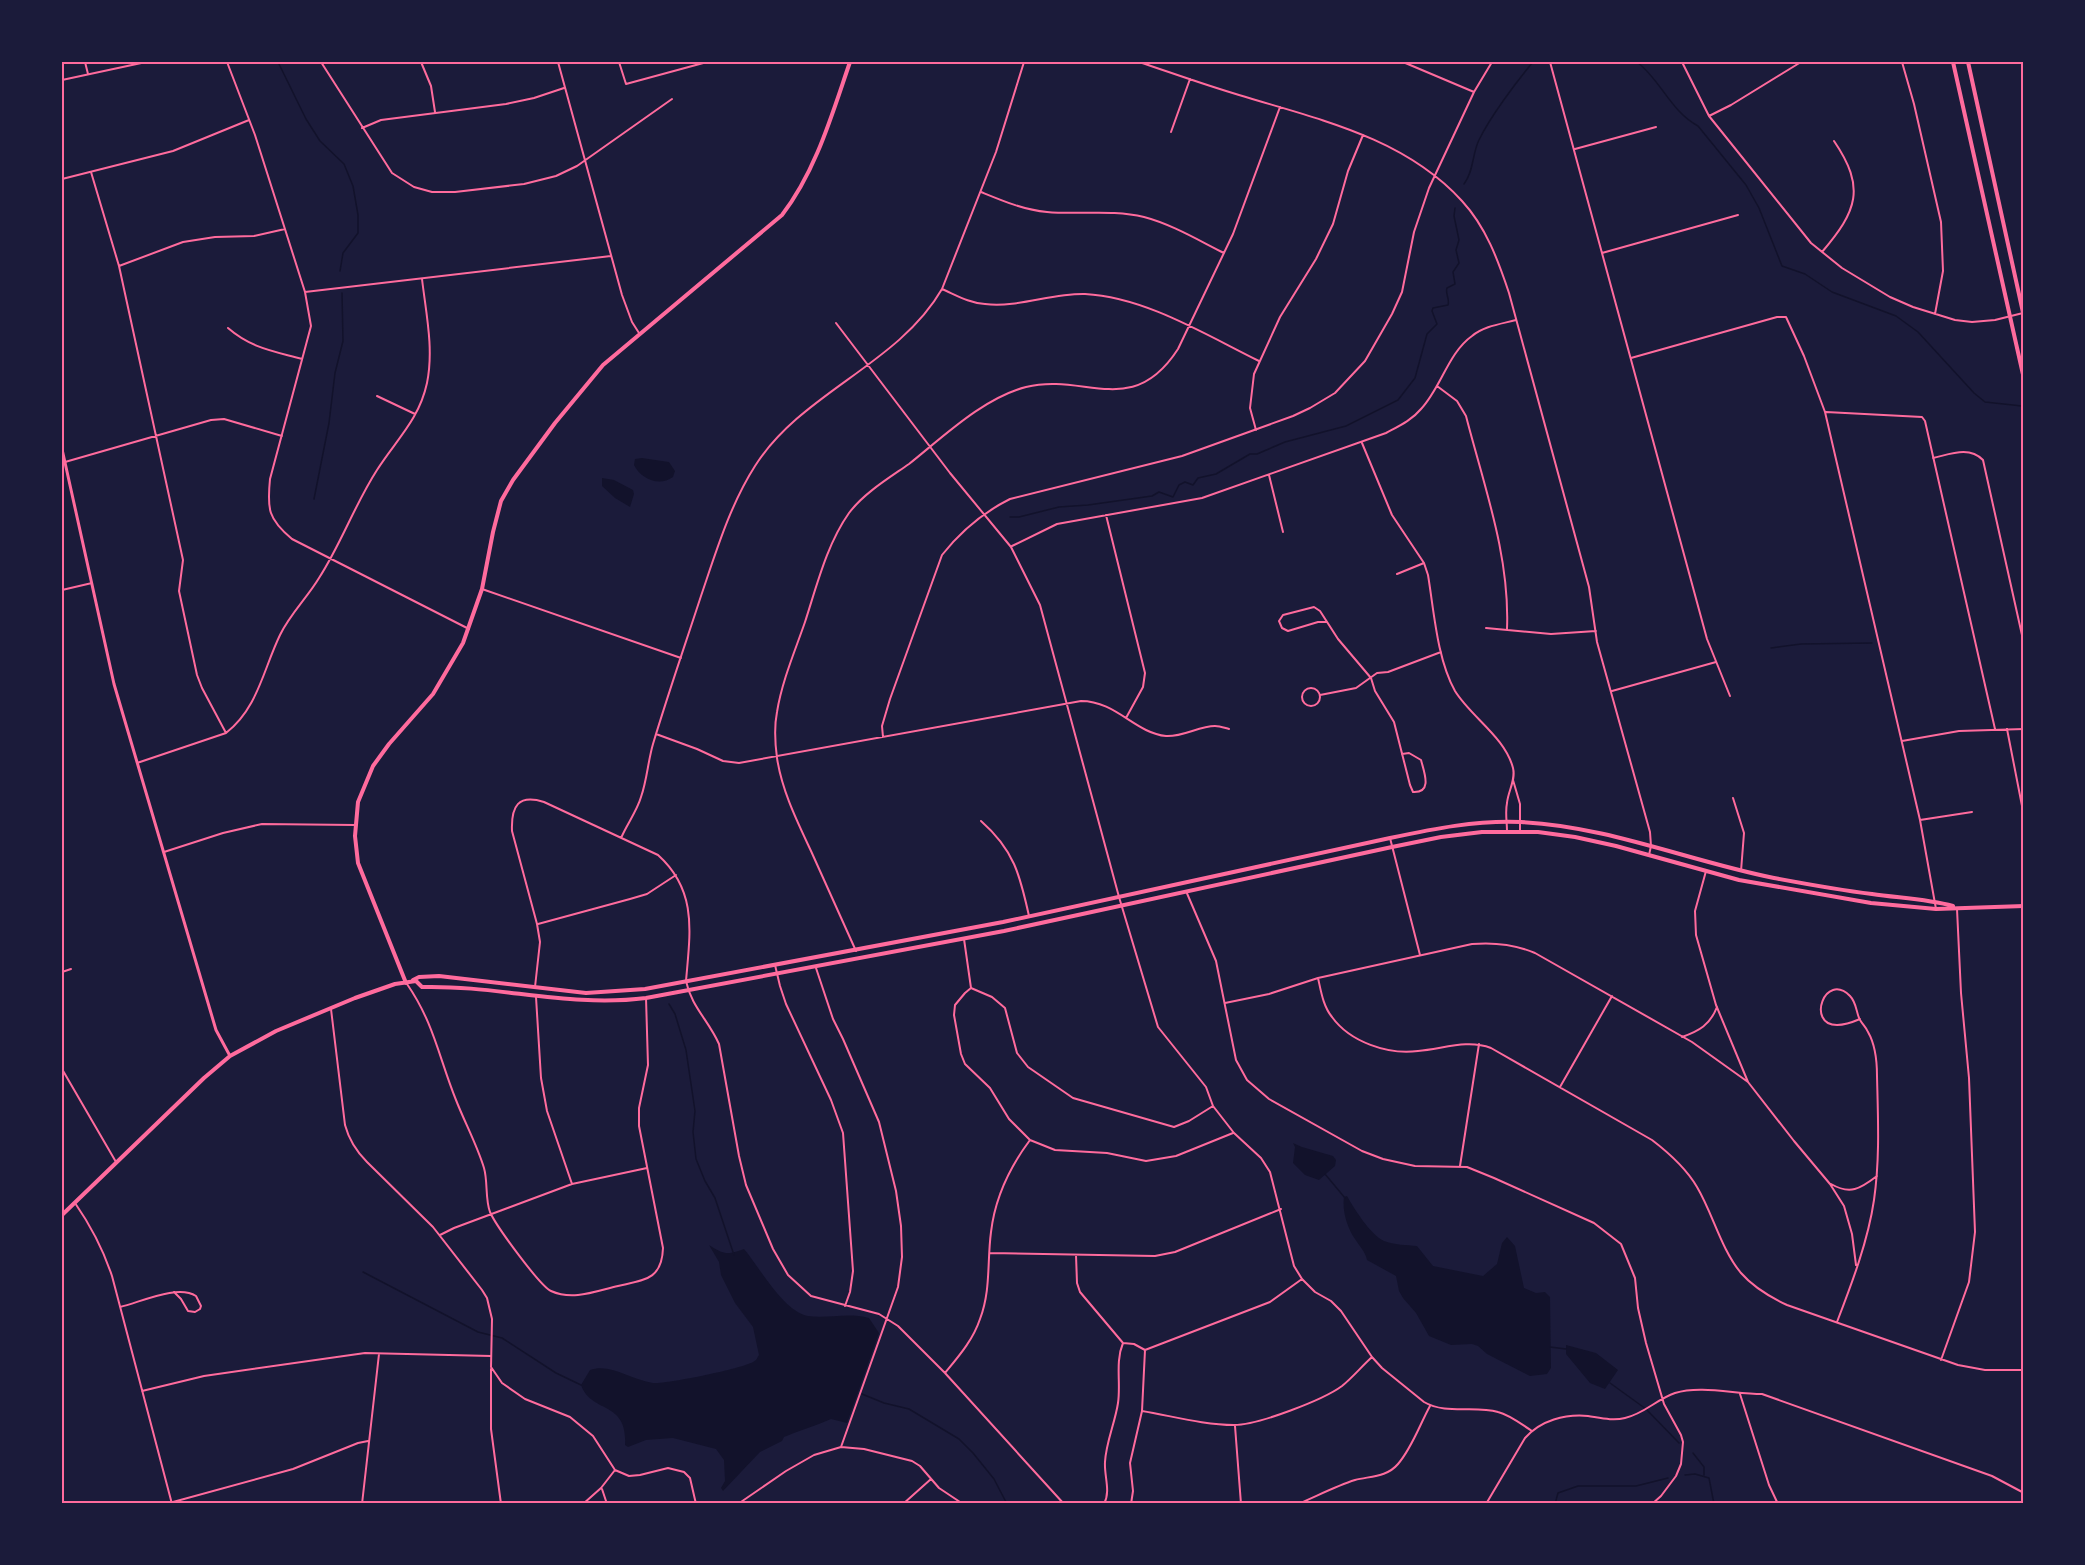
<svg xmlns="http://www.w3.org/2000/svg" width="2085" height="1565" viewBox="0 0 2085 1565" font-family="'Source Sans 3',sans-serif">
<style>
.water{fill:#12122b}
.lines{fill:none;stroke-linecap:round;stroke-linejoin:round}
.stream{stroke:#12122b;stroke-width:1.5}
.minor{stroke:#ff6b9d;stroke-width:2}
.tertiary{stroke:#ff6b9d;stroke-width:3}
.secondary{stroke:#ff6b9d;stroke-width:4}
.neatline{fill:none;stroke:#ff6b9d;stroke-width:2}
</style>
<rect width="100%" height="100%" fill="#1b1b3a"/>
<!-- water -->
<path class="water" d="M642 458 669 462 675 471 673 477C659 487 641 479 634 465L635 459Z
M602 478 614 480 633 490 634 494 630 507 615 498 602 486Z
M1293 1143 1302 1147 1333 1156 1336 1160 1335 1166 1319 1180 1305 1175 1293 1163 1295 1147Z
M1347 1196C1355 1210 1370 1234 1384 1241 1394 1245 1407 1245 1417 1246L1433 1266 1483 1276 1497 1264 1502 1243 1507 1237 1515 1246 1524 1288 1536 1293 1545 1292 1550 1297 1551 1368 1547 1374 1530 1376 1487 1354 1478 1346 1472 1344 1451 1345 1429 1336 1416 1313 1403 1298 1399 1291 1396 1276 1367 1260C1365 1251 1360 1247 1355 1239 1347 1227 1342 1211 1344 1197Z
M709 1245C725 1255 727 1255 744 1249 760 1268 783 1311 808 1316 828 1319 847 1312 869 1318L879 1333 847 1423 831 1419C816 1426 800 1430 784 1437L782 1441 760 1452 723 1491 721 1488 725 1481 724 1460 716 1449 673 1438 646 1440 628 1447 625 1445C628 1400 591 1414 581 1385L590 1370C611 1363 631 1380 653 1383 667 1384 740 1369 753 1362 757 1360 757 1358 759 1355L753 1327 735 1303 721 1275 719 1262Z
M1566 1345 1596 1353 1618 1370 1605 1389 1590 1383 1566 1354Z"/>
<g class="lines">
<!-- stream -->
<path class="stream" d="M278 62 306 119 320 141 344 164 353 186 358 215V233L343 253 340 271
M1637 62C1660 79 1671 112 1698 126L1746 185 1759 208 1782 266 1805 274 1832 292 1896 316 1918 332 1974 393 1985 402 2022 406
M1464 184C1474 171 1472 154 1479 140 1490 117 1517 81 1533 62
M314 499 329 423 335 373 343 341 342 293
M1010 517H1019L1059 507 1088 505 1152 496 1159 492 1173 497 1179 485 1185 482 1193 485 1198 478 1216 474 1250 454H1257L1285 442 1346 426 1398 400 1415 378 1427 334 1437 324 1432 311 1433 308 1448 305C1450 299 1445 294 1447 288L1455 284 1453 272 1459 263 1456 250 1459 240 1454 216 1455 208
M1771 648 1801 644 1872 643
M669 1004 675 1014 686 1050 695 1111 693 1132 696 1159 705 1181 715 1198 734 1255
M1325 1174 1345 1198
M363 1272 478 1332 502 1338 556 1373 581 1385
M1550 1347 1566 1349
M1610 1383 1646 1409 1679 1443
M862 1394 884 1403 909 1409 959 1439 973 1453 994 1479 1007 1504
M1693 1453 1704 1467V1475
M1685 1475 1695 1474 1709 1478 1714 1504
M1555 1504 1558 1493 1578 1486H1636L1668 1478"/>
<!-- minor -->
<path class="minor" d="M85 62 88 74
M227 62 255 135 305 292 311 326 270 479C267 509 268 519 292 539L469 629
M321 62 392 173 414 187 432 192H455L524 184 556 176 577 166 672 99
M421 62 431 86 435 112
M558 62 622 295 632 322 639 333
M619 62 626 84 707 62
M1139 62C1172 73 1205 85 1239 95 1317 119 1404 137 1462 201 1486 227 1498 260 1509 293L1589 587 1597 642 1650 832 1651 846 1649 855
M1403 62 1474 92
M1550 62 1707 639 1730 696
M1682 62 1709 116 1811 243 1842 268 1890 297 1913 307 1955 320 1972 322 1995 320 2023 313
M1902 62 1914 104 1941 222 1943 271 1935 314
M62 80 146 62
M1709 116 1731 105 1801 62
M362 128 381 120 506 104 534 98 564 88
M1171 132 1190 79
M1575 149 1656 127
M91 172 119 266 183 560 179 591 197 675 202 688 226 733
M62 179 173 151 249 120
M981 192C1003 201 1024 210 1047 212 1079 215 1112 209 1144 217 1171 224 1198 240 1224 253
M1822 252C1857 211 1866 188 1834 141
M1602 253 1738 215
M119 266 183 242 215 237 254 236 285 229
M942 289C956 295 969 303 985 304 1018 308 1052 293 1085 294 1145 297 1206 335 1259 361
M305 292 611 256
M836 323 950 473 1011 547 1040 605 1119 897 1158 1027 1206 1087 1213 1106 1234 1133 1261 1158 1270 1172 1294 1266 1302 1279 1315 1292 1331 1301 1341 1311 1372 1357 1382 1368 1424 1402C1446 1415 1475 1405 1498 1412 1510 1415 1521 1424 1532 1431
M228 328C251 348 273 351 302 359
M1631 358 1777 317H1786L1804 356 1825 412 1920 820 1936 909
M1437 386 1457 401 1466 416C1484 486 1510 556 1507 629
M377 396 415 414
M1826 412 1922 417 1925 421 1995 729
M1256 430 1250 408 1254 374 1280 317 1316 259 1333 224 1348 171 1363 135
M1362 443 1392 515 1424 563 1428 575C1434 611 1437 659 1455 691 1471 717 1505 737 1513 768 1516 780 1508 791 1507 803 1505 812 1507 822 1507 831
M1933 458C1951 454 1969 446 1983 460L2024 644
M65 462 211 420 224 419 282 436
M1269 475 1283 532
M1106 515 1145 673 1143 687 1126 718
M1012 546 1057 524 1202 498 1386 433C1399 426 1412 420 1421 409 1441 388 1448 353 1472 336 1484 326 1501 324 1516 320
M1397 574 1424 563
M482 589 681 658
M62 590 92 583
M1326 622H1318L1288 631 1282 628 1279 621 1283 615 1314 607 1320 611 1338 639 1371 678 1375 691 1394 722 1410 785 1413 792C1433 793 1424 772 1421 760L1409 753 1402 754
M1486 628 1551 634 1596 631
M1302 697a9 9 0 1 1 18 0a9 9 0 1 1-18 0Z
M1612 691 1716 662
M1320 695 1356 688 1377 673 1388 672 1441 652
M2007 729 2024 816
M656 734 697 749 723 761 739 763 1081 701C1116 701 1135 733 1166 736 1183 737 1199 726 1215 726 1220 726 1225 728 1229 729
M883 737 882 726 890 699 942 555C961 531 982 513 1010 499L1182 456 1293 416 1310 408 1335 393 1365 361 1392 314 1402 292 1414 232 1429 188 1474 92 1492 62
M1902 741 1959 731 2024 729
M137 763 226 733C258 708 263 670 280 635 290 614 307 598 319 578 341 544 355 504 377 470 396 440 419 420 427 383 434 349 426 313 422 279
M1513 780 1520 804V831
M1733 798 1744 833 1741 871
M1920 820 1972 812
M981 821C1014 850 1020 875 1029 916
M621 838C627 824 637 811 641 797 647 780 648 761 653 744 668 694 685 645 701 596 716 552 730 505 755 466 802 392 898 365 942 289L996 152 1024 62
M1390 838 1420 955
M164 852 223 833 262 824 355 825
M1706 871 1695 911 1696 935 1716 1005 1748 1082
M1186 891 1216 961 1236 1060 1247 1080 1269 1099 1362 1151 1383 1159 1415 1166 1467 1167 1494 1178 1594 1223 1621 1244 1635 1278 1638 1308 1646 1343 1664 1404 1681 1435 1683 1442 1681 1464 1676 1476 1661 1496 1652 1504
M538 924 630 899 647 894 676 875
M964 939 971 988
M856 951C841 918 826 884 811 851 797 821 782 791 777 758 775 743 774 727 777 712 782 681 795 651 805 622 817 585 827 544 849 513 864 493 889 478 909 464 943 437 983 398 1026 387 1085 372 1132 420 1178 349L1233 234 1280 107
M775 965 780 986 786 1004 831 1100 843 1133 853 1271 850 1292 845 1306
M816 968 833 1019 843 1039 879 1122 896 1191 901 1226 902 1257 898 1287 841 1447
M62 972 71 969
M1318 978C1321 991 1323 1006 1332 1017 1350 1042 1388 1055 1418 1051 1443 1049 1467 1039 1491 1048L1652 1140C1669 1153 1686 1168 1697 1187 1713 1214 1721 1249 1741 1273 1754 1288 1770 1297 1787 1305L1958 1365 1985 1370H2024
M407 984C434 1023 439 1058 456 1100 465 1123 477 1145 484 1168 488 1182 485 1199 490 1212 496 1226 540 1286 551 1291 573 1301 596 1291 618 1286 644 1280 662 1280 663 1248L639 1126V1108L648 1065 646 998
M535 987 540 942 537 924 512 831C511 806 518 794 544 802L658 855C698 891 690 933 686 981 691 1006 709 1021 719 1044L739 1156 746 1185 773 1249 788 1275 811 1296 879 1314 898 1326 945 1373 1064 1504
M971 988 965 993 955 1005 954 1015 961 1054 965 1064 990 1088 1009 1119 1030 1140 1055 1150 1107 1153 1146 1161 1176 1156 1233 1133
M971 988 992 997 1005 1008 1017 1053 1028 1067 1073 1098 1174 1127 1189 1121 1213 1106
M536 997 541 1078 547 1111 572 1184
M1225 1003 1269 994 1318 978 1472 944C1495 942 1514 944 1535 953L1692 1042 1748 1082 1794 1141 1830 1184 1844 1206 1852 1234 1856 1265
M331 1009 345 1125C349 1140 356 1151 367 1162L433 1227 482 1290 487 1298 492 1319 491 1367 502 1383 525 1399 570 1417 593 1436 615 1470 629 1476 640 1475 668 1468 684 1472 690 1478 696 1504
M1682 1037C1699 1031 1710 1025 1717 1007
M62 1069 116 1162
M1560 1087 1612 996
M1460 1166 1479 1044
M1831 1184C1850 1195 1860 1189 1877 1176
M75 1203C91 1226 103 1249 112 1276L172 1504
M440 1235 454 1228 572 1184 647 1168
M990 1253 1155 1256 1175 1252 1281 1209
M1076 1255 1077 1283 1080 1292 1123 1343
M120 1307C141 1302 178 1284 196 1296L201 1306 200 1309 195 1312 188 1311 181 1299 174 1292
M1837 1322C1852 1283 1868 1241 1874 1200 1880 1158 1878 1118 1877 1076 1877 1062 1875 1044 1868 1032 1866 1027 1863 1025 1860 1020 1856 1013 1857 1003 1850 996 1825 971 1806 1025 1837 1025 1845 1025 1853 1022 1860 1019
M1123 1343 1134 1344 1145 1350
M1145 1350 1270 1302 1302 1279
M1941 1360 1969 1282 1975 1232 1969 1078 1961 993 1957 909
M491 1369V1429L501 1504
M945 1373C959 1356 973 1340 980 1319 991 1290 987 1262 991 1232 995 1198 1009 1168 1030 1140
M142 1391 204 1376 365 1353 491 1356
M1740 1394 1769 1485 1778 1504
M1142 1411C1172 1416 1204 1425 1234 1425 1258 1425 1323 1400 1342 1386 1353 1377 1362 1366 1372 1357
M1235 1426 1241 1504
M602 1489 607 1504
M62 1499 63 1504
M173 1502 293 1469 358 1443 368 1441
M362 1504 379 1354
M583 1504 601 1488 615 1470
M738 1504 786 1471 814 1455 841 1447 864 1449 912 1461 920 1466 939 1488 963 1504
M903 1504 931 1479
M1104 1504C1111 1491 1104 1476 1105 1462 1106 1442 1115 1423 1118 1403 1121 1383 1115 1362 1123 1343
M1131 1504 1133 1491 1130 1463 1142 1411 1145 1350
M1298 1504C1317 1496 1336 1486 1355 1480 1371 1476 1387 1477 1398 1464 1412 1448 1420 1424 1430 1406
M1486 1504 1525 1438C1541 1420 1565 1414 1588 1416 1601 1418 1613 1421 1625 1418 1644 1414 1657 1399 1675 1393 1700 1385 1735 1394 1762 1394L1992 1476 2024 1493"/>
<!-- tertiary -->
<path class="tertiary" d="M62 449 114 684 216 1030 230 1056"/>
<!-- secondary -->
<path class="secondary" d="M1953 62 2024 379
M1968 62 2024 317
M413 980 419 977 439 976 586 993 645 989 1003 922 1390 838C1433 829 1476 820 1521 822 1607 826 1689 861 1774 878 1806 884 1839 890 1872 894 1899 898 1927 899 1953 906
M406 983 358 863 355 836 358 802 373 766 389 744 433 694 463 643 482 589 493 532 501 501 513 480 555 423 603 365 782 215C816 171 832 114 850 62
M62 1215 204 1078 230 1056 276 1031 355 998 395 984 416 981 422 987C499 985 569 1008 646 998L1004 931 1392 847 1441 837 1482 832H1538L1575 837 1616 846 1739 880 1871 903 1936 909 2024 906"/>
</g>
<!-- border -->
<rect width="2085" height="1565" fill="none" stroke="#1b1b3a" stroke-width="126"/>
<rect x="63" y="63" width="1959" height="1439" class="neatline"/>
</svg>
